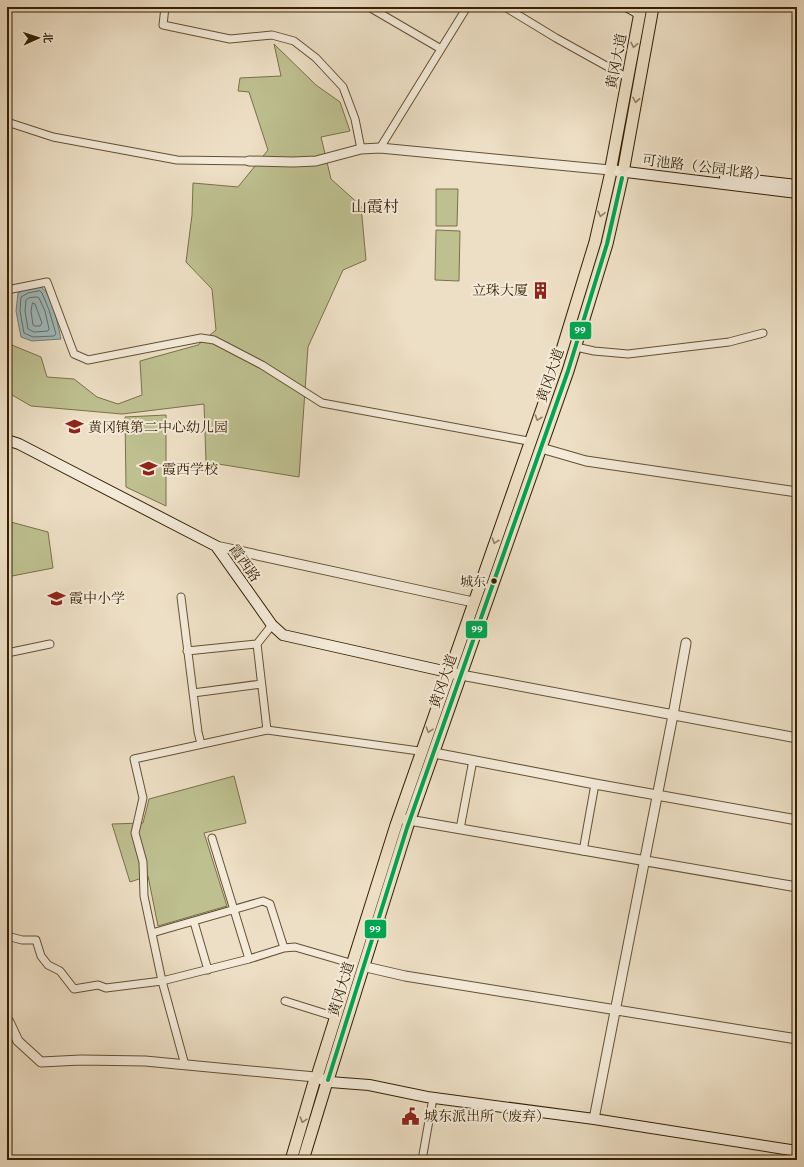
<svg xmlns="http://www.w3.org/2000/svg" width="804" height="1167" viewBox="0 0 804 1167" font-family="'Gentium Book Plus','Noto Serif SC',serif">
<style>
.green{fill:#bec090;stroke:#7a7048}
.water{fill:#9dbabd;stroke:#747c71}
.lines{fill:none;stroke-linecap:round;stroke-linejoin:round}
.shore{stroke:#6a6d5e;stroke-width:1}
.minor-casing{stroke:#645031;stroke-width:9}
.tertiary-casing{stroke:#645031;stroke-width:11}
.secondary-casing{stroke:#362000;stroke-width:12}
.primary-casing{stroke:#362000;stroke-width:13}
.minor{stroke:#f3ead9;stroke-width:7}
.tertiary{stroke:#f3ead9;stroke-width:9}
.secondary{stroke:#f3ead9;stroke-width:10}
.primary{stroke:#eddfc5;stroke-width:11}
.bus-1-casing{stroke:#f3ead9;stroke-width:7}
.bus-1{stroke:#00a651;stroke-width:4}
.oneway{stroke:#928062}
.bus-dot{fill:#362000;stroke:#f3ead9;stroke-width:1.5}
.labels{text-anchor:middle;stroke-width:4;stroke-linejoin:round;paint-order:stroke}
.bus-label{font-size:13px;fill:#362000;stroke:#f3ead9;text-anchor:end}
.street-label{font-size:14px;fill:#362000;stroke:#f3ead9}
.poi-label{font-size:14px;fill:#362000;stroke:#f3ead9;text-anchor:start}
.quarter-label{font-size:16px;fill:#362000;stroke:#f3ead9}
.line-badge{stroke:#f3ead9;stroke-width:1.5}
.badge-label{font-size:11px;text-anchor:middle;font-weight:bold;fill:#fff}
</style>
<rect width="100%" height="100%" fill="#eddfc5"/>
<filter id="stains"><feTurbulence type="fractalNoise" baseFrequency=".005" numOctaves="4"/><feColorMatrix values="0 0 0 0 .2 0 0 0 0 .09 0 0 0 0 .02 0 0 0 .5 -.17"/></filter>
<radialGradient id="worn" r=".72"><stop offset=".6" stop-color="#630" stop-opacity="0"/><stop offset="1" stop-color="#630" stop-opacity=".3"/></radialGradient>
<!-- green -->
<path class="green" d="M274 44 316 85 340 102 350 131 321 137 331 179 361 206 366 260 343 270 308 347 299 477 206 462 204 404 122 414 31 406 7 392V343L41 357 47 377 74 379 97 397 118 404 142 395 140 361 198 345 216 330 212 289 186 262 192 215 193 183 238 187 268 150 249 92 238 91 240 78 281 76Z
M436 189H458L457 226H436Z
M436 230 460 231 459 281 435 280Z
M166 415V506L126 487 125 417Z
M7 521 48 532 53 568 7 577Z
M234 776 246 823 204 833 227 906 158 926 148 876 130 882 112 824 143 823 149 799Z"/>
<!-- water -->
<path class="water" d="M41 287C53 294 58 326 61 339L32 341 21 337 16 311 18 293 26 289Z"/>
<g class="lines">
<!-- shore -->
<path class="shore" d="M40 291 42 293 49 310 56 334 54 336 33 337 24 333 20 311 21 297 28 293Z
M37 297 39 298 45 311 49 329 48 331 34 332 28 329 25 311 26 300 29 298Z
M33 303 35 304 42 323 40 326H35L33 325 31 311 32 305Z"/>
<defs>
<path id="minor" d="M165 7 163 25 230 39 272 35 294 41 316 58 343 87 355 119 361 149
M369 7 441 49
M505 7 556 38 628 78
M7 122 53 137 177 160 249 161
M380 148 467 7
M7 290 47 282 74 354 88 360 201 338 214 340 262 365 322 403 528 441
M576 347 594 351 628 354 729 342 763 333
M181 597 198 732 201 744
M187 651 257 644
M7 653 50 644
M193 693 261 684
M267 730 257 644 272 625
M460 829 473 760
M212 838 249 959
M583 851 595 784
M194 922 208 970
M152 933 263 901 270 904 284 948
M7 936 22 940H36L41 956 48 965 60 971 74 989 98 985 106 988 162 981 249 959 284 948 295 947 350 963
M285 1001 333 1016
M185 1065 162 981 144 896 143 862 135 833 143 798 134 759 267 730 419 751
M422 1160 433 1098"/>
<path id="tertiary" d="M249 161 293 162 316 161 361 149 380 148 610 170
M541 448 586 461 797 492
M216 546 473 602
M461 675 797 738
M434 753 595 784 797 820
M403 819 797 887
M366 967 405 976 797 1039
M7 1022H9L18 1041 41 1062 81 1060 145 1061 315 1077
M594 1119 673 715 686 643"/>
<path id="secondary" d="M628 7 639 13
M610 170 797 193
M725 177 797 185
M7 440 19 444 216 546 272 625 283 635 461 675
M315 1077 330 1082 369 1085 427 1097 594 1119 797 1151"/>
<path id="primary" d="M611 167 641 7
M624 167 653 7
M318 1073 396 825 557 366 595 242 610 176
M328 1080 407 828 568 371 607 244 622 178
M291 1160 314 1082
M303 1160 326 1085"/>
</defs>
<!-- minor casing -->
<use href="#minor" class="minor-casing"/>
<!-- tertiary casing -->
<use href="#tertiary" class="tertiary-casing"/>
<!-- secondary casing -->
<use href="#secondary" class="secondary-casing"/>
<!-- primary casing -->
<use href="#primary" class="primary-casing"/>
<!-- minor -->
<use href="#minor" class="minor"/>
<!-- tertiary -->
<use href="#tertiary" class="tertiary"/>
<!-- secondary -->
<use href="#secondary" class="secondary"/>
<!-- primary -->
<use href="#primary" class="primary"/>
<defs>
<path id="bus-1" d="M328 1080 407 828 568 371 607 244 622 178"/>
</defs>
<!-- bus-1 casing -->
<use href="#bus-1" class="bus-1-casing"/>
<!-- bus-1 -->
<use href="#bus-1" class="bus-1"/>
</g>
<!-- one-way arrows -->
<defs><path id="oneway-chevron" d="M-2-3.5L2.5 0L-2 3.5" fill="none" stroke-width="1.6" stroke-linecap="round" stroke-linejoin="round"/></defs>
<g class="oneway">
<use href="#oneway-chevron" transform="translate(634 45) rotate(101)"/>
<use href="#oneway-chevron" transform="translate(636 100) rotate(101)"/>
<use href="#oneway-chevron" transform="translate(601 214) rotate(103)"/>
<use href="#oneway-chevron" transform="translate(538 418) rotate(109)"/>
<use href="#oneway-chevron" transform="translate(495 541) rotate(109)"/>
<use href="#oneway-chevron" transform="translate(429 730) rotate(109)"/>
<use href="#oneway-chevron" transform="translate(303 1120) rotate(107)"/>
</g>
<!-- icons -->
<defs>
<symbol id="building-bare" viewBox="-9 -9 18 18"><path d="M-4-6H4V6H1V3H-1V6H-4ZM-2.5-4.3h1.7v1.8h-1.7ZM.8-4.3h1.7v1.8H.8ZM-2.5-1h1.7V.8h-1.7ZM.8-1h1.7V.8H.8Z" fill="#8f2418" stroke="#f3ead9" stroke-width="2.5" paint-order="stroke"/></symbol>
<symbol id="school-bare" viewBox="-9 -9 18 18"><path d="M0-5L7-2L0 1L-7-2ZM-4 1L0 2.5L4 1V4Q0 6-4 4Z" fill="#8f2418" stroke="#f3ead9" stroke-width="2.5" paint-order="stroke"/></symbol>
<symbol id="civic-bare" viewBox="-9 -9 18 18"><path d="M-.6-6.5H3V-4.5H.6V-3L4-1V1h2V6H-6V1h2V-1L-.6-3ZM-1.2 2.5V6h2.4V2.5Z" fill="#8f2418" stroke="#f3ead9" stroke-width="2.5" paint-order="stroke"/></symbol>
</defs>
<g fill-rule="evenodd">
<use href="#building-bare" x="528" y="278" width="25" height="25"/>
<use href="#school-bare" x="62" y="414" width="25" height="25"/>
<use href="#school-bare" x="136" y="456" width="25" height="25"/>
<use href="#school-bare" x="44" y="586" width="25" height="25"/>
<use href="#civic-bare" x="398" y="1104" width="25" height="25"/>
</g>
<!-- markers -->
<circle class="bus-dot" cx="494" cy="581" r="3.5"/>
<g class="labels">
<!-- bus labels -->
<g class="bus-label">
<text x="486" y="586">城东</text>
</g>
<!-- street labels -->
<g class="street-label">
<text transform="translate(616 61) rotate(-79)" y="5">黄冈大道</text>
<text transform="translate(705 167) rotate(7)" y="5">可池路（公园北路）</text>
<text transform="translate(550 375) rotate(-71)" y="5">黄冈大道</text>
<text transform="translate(245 563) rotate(55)" y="5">霞西路</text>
<text transform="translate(443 681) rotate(-71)" y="5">黄冈大道</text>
<text transform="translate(341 989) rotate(-73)" y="5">黄冈大道</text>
</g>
<!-- poi labels -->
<g class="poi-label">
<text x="528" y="295" text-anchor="end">立珠大厦</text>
<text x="88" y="432">黄冈镇第二中心幼儿园</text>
<text x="162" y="474">霞西学校</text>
<text x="69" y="603">霞中小学</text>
<text x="424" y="1121">城东派出所（废弃）</text>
</g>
<!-- quarter labels -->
<g class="quarter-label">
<text x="375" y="212">山霞村</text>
</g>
</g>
<g class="line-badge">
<rect x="569" y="321" width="23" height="19" rx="4" fill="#00a651"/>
<rect x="465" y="620" width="23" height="19" rx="4" fill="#00a651"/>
<rect x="364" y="919" width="23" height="20" rx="4" fill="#00a651"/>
</g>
<g class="badge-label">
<text x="580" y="334">99</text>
<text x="477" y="633">99</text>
<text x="375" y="933">99</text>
</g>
<!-- margin -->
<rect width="804" height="1167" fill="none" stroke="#eddfc5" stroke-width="24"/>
<rect x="8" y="8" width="788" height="1151" fill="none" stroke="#362000" stroke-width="2"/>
<rect x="12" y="12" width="780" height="1143" fill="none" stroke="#362000"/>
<!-- north arrow -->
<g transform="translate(38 38) rotate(87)" stroke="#f3ead9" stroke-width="3" paint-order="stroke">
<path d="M0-3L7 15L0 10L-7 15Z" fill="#362000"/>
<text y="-6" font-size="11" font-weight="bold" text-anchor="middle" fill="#362000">北</text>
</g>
<rect width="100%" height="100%" filter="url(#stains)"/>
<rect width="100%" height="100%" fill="url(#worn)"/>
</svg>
